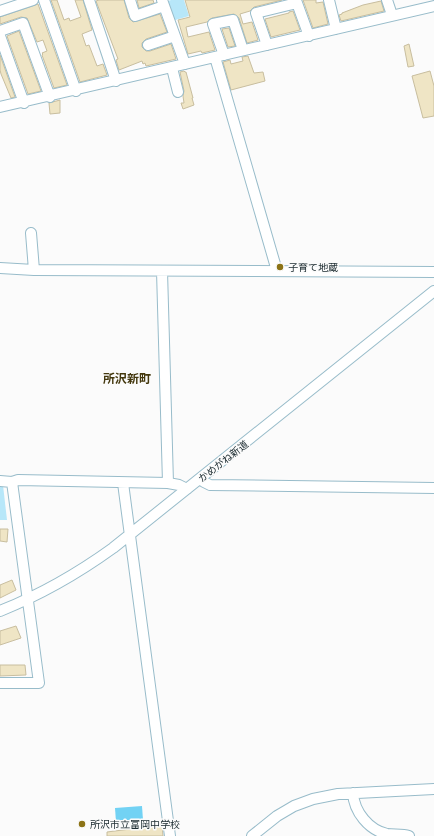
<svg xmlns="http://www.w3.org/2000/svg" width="434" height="836" viewBox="0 0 434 836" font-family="'Crimson Pro','Noto Sans JP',serif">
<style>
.green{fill:#b7e7f9}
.water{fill:#72d2f4}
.building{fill:#efe5c5;stroke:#c8be9f}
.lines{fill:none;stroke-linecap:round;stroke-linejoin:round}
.minor-casing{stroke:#98bcca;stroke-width:12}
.minor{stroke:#fff;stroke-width:10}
.poi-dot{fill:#8c7316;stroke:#fbfbfb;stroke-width:1.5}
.labels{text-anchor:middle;stroke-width:3;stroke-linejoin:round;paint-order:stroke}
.poi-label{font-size:10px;fill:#202f34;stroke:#fbfbfb;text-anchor:start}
.street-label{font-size:10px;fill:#202f34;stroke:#fbfbfb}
.quarter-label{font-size:12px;font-weight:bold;fill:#44380e;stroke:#fbfbfb}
</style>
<rect width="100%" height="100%" fill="#fbfbfb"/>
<!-- green -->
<path class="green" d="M171 0H184L189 16 172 21 165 2Z
M0 485H3L7 520H0Z"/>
<!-- water -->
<path class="water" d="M142 806 143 820 116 822 115 808Z"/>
<!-- building -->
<path class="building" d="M51 0H57L64 20 69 18 70 21 81 17 75 0H83L92 30 82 34 86 46 89 45 97 66 103 64 107 75 80 82Z
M99 0H124L129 18 133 22 160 14 167 32 146 39 142 43V47L146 51H150L171 44 176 59 146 66 145 63 143 64 142 61 119 70 116 60 118 59 96 1Z
M137 0H153L154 3 139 8Z
M185 0H282L254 7 250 11 240 14 243 24 252 22 258 40 247 43 239 18 234 14 212 18 207 22 186 27 188 37 209 32 215 50 202 53 201 51 188 54 178 20 190 17Z
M303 0H316V3L323 2 328 24 313 28Z
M381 1 384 11 341 21 339 15 342 14V13L363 5Z
M38 4 67 85 54 88 42 55 43 54 42 53 47 51 43 40 37 42 27 18 21 17 0 24V17Z
M293 11 300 30 271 37 265 19 289 13V12Z
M229 28 235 46 228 47 222 29Z
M19 31 41 91 28 94 7 36Z
M409 44 414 66 408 67 404 46Z
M0 55 15 97 11 98 1 74 0 70Z
M248 56 254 73 263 72 265 81 231 90 223 62 230 60 231 64 243 61 242 57Z
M184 71 185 72H186L193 98H192L194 105 183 109 181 103H184L183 96 184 91 180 72Z
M430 71 434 86V116L423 118 412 76Z
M60 100V113L50 114 49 103Z
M0 529H8L7 542 0 541Z
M12 580 16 590 0 598V585Z
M16 626 21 638 0 645V631Z
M0 665H25L26 675 0 676Z
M162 825 163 836H107V832Z"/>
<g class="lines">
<defs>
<path id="minor" d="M44 0 76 91
M89 0 116 81
M130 0 135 16 164 6
M162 0 185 64
M329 0 336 29
M387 0 392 15
M0 11 33 0
M0 31 23 23 50 97
M0 36 24 103
M148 45 175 36
M267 45 256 13 297 3 309 36
M224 55 213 24 233 20 243 50
M215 57 277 271
M172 68 178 92
M0 107 434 6
M31 233 34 270
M0 268 34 270 434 272
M162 271 168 483
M200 479 204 482 210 485 434 488
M0 481 12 482 18 480 168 483 179 485 187 489
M123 483 170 836
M0 611C40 595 77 574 113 548L434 291
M0 683H39L12 482
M353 793C354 812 369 830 387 834 394 835 402 834 409 836
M252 836 277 816 294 806 313 799 338 794 434 789"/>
</defs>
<!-- minor casing -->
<use href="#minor" class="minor-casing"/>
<!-- minor -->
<use href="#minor" class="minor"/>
</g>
<!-- markers -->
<g class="poi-dot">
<circle cx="280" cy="267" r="4"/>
<circle cx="82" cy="824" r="4"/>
</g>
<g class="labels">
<!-- poi labels -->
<g class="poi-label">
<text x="288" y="271">子育て地蔵</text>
<text x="90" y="828">所沢市立富岡中学校</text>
</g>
<!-- street labels -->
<g class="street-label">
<text transform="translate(223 461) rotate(-38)" y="4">かめがね新道</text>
</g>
<!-- quarter labels -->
<g class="quarter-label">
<text x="127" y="383">所沢新町</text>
</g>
</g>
</svg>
